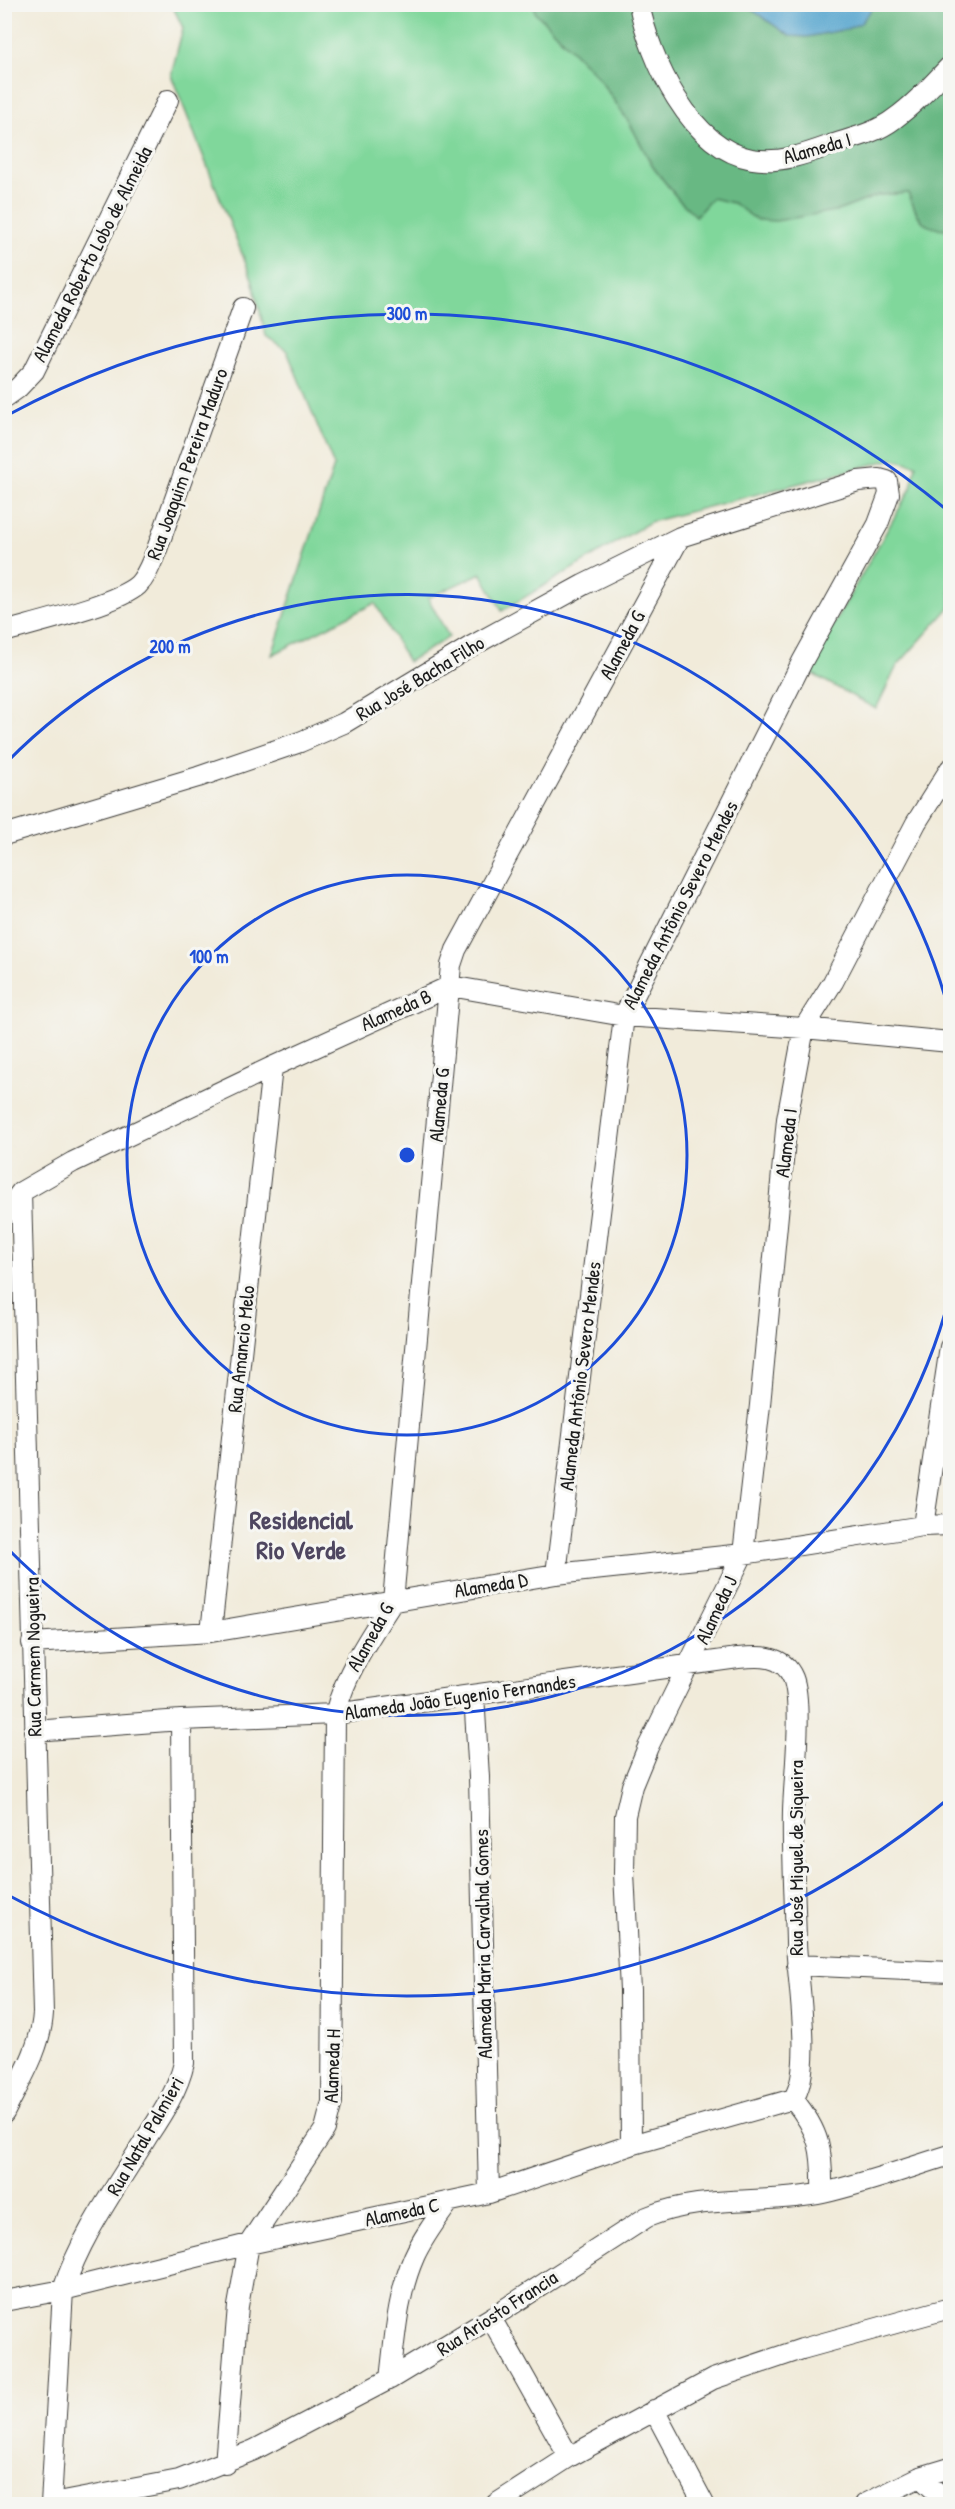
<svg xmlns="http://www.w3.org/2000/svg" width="955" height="2509" viewBox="0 0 955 2509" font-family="'Patrick Hand',sans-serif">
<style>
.green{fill:#80d79b;stroke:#4e7a5c;stroke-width:1.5}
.forest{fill:#68b883;stroke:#426a50;stroke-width:1.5}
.water{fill:#54a4ce;stroke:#386075;stroke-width:1.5}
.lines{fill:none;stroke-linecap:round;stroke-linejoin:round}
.minor-casing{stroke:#3c3b38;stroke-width:22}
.minor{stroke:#fff;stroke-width:20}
.ring{fill:none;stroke:#1d4ed8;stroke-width:3}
.labels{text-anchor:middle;stroke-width:6;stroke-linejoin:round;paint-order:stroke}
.street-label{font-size:20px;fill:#1c1c1c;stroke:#f6f6f2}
.district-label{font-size:26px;font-weight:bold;fill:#4f4760;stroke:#f6f6f2}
.centre{fill:#1d4ed8;stroke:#f6f6f2;stroke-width:3}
.ring-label{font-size:18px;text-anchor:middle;font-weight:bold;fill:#1d4ed8;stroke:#f6f6f2;stroke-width:6;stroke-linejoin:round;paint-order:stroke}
</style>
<rect width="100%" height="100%" fill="#f6f6f2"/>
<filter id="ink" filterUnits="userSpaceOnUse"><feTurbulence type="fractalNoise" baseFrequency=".0167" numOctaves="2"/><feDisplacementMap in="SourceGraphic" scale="12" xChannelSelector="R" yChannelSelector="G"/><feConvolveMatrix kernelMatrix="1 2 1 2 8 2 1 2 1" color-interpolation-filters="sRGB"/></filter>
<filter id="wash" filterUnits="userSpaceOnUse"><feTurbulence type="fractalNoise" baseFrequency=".008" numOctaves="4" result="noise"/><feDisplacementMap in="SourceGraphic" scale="24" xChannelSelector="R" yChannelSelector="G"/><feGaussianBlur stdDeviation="1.35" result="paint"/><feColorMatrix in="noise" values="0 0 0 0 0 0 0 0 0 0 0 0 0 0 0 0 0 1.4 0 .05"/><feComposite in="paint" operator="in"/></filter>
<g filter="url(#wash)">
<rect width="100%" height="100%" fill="#f1ebda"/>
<!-- green -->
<path class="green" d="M172 5H534L535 12 598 77 629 122 653 167 679 200 696 216 712 198 733 203 757 220 840 210 879 195 908 193C919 218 921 229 950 229V607L897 666 876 709 807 671 911 488 916 465 893 459 650 522 502 611 481 573 428 598 449 637 408 662 375 603 272 655 334 466 287 351 266 336 252 279 171 75 183 28Z"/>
<!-- forest -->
<path class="forest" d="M534 5H636L673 98 752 164 874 135 950 73V229C920 230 919 218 908 193L879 195 840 210 776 221 757 220 733 203 712 198 696 216 679 200 653 167 629 122 598 77 535 12Z
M644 5H745L790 36 807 37 847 29 875 5H950V59L891 115 801 151 752 155 704 128 673 85Z"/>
<!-- water -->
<path class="water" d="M745 5H875L861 23 847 29 807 37 790 36Z"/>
</g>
<g filter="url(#ink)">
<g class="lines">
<defs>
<path id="minor" d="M639 4C650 59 690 148 752 159 779 164 806 154 831 145 852 138 876 133 894 119 915 104 933 84 950 66
M4 398 18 388 34 371 168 100
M4 632C35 623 117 604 138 585 147 576 151 563 156 552L243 308
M4 835 198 777 300 742 344 723 470 647 583 585 680 537 858 481 880 479 887 481 889 494 878 524 803 660 624 1016 556 1574
M4 1214 21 1192 73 1162 272 1067 450 986 624 1016 804 1028 950 1042
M923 1526 950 1347
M211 1632 272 1067
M32 1643 211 1632 556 1574 743 1554 923 1526 950 1525
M474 1695 479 1777 489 2193
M34 1731 181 1720 335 1714 738 1658C759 1656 783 1654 793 1678 803 1704 794 1778 793 1810 792 1854 795 1898 796 1942 797 1979 814 2071 793 2099
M797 1965 950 1972
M793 2099C820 2132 823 2151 822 2193
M4 2113C20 2081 41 2049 43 2013L21 1192
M631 2145 630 1990 624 1873 625 1816 632 1786 648 1747 743 1554 760 1405 787 1119 804 1028 833 982 916 823 950 769
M4 2301 63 2290 249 2244 489 2193 631 2145 793 2099
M491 2318 569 2457
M390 2379C395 2338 397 2296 414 2257 423 2237 436 2220 449 2202
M654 2410 704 2504
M225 2464 238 2306 249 2244 325 2129 332 2102 335 1714C346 1672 369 1638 393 1601L451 965 456 950 680 537
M920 2477 950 2504
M51 2504 63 2290C81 2235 117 2186 147 2137 162 2114 178 2090 184 2063L181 1720
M52 2504 179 2480 254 2450 390 2379 491 2318 647 2217C701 2194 766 2205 823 2193 866 2183 908 2168 950 2155
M496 2504 569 2457 713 2379 802 2349 950 2308
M865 2504 920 2477 950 2468"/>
</defs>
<!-- minor casing -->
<use href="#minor" class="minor-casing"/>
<!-- minor -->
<use href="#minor" class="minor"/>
</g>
</g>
<!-- distance rings -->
<g class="ring">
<circle cx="407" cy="1155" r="280"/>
<path d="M950 1295A561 561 0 0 1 7 1548M7 762A561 561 0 0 1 950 1015"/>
<path d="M948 1799A841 841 0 0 1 6 1894M6 416A841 841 0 0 1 948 511"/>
</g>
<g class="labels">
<!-- street labels -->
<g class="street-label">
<text transform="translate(817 148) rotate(-16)" y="7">Alameda I</text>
<text transform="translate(92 254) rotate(-63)" y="7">Alameda Roberto Lobo de Almeida</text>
<text transform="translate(187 464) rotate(-70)" y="7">Rua Joaquim Pereira Maduro</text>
<text transform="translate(622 645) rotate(-62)" y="7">Alameda G</text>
<text transform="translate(420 678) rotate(-31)" y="7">Rua José Bacha Filho</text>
<text transform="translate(680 905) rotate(-63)" y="7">Alameda Antônio Severo Mendes</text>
<text transform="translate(396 1010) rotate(-24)" y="7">Alameda B</text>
<text transform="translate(439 1105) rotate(-85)" y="7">Alameda G</text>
<text transform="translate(786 1143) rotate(-83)" y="7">Alameda I</text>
<text transform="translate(241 1349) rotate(-84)" y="7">Rua Amancio Melo</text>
<text transform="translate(580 1376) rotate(-83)" y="7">Alameda Antônio Severo Mendes</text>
<text transform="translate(491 1585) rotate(-9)" y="7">Alameda D</text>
<text transform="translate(716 1610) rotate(-65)" y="7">Alameda J</text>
<text transform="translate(370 1637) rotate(-61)" y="7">Alameda G</text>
<text transform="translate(33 1657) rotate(-91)" y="7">Rua Carmem Nogueira</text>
<text transform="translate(460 1697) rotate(-8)" y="7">Alameda João Eugenio Fernandes</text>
<text transform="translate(796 1858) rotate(-90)" y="7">Rua José Miguel de Siqueira</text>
<text transform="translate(483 1944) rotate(-91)" y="7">Alameda Maria Carvalhal Gomes</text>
<text transform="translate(332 2066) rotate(-88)" y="7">Alameda H</text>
<text transform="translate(145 2136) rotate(-60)" y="7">Rua Natal Palmieri</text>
<text transform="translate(402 2212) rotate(-12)" y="7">Alameda C</text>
<text transform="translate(497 2313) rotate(-33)" y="7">Rua Ariosto Francia</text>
</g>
<!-- district labels -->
<g class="district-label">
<text x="301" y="1529">Residencial<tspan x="301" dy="30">Rio Verde</tspan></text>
</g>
</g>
<circle cx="407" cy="1155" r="9" class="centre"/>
<g class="ring-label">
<text x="407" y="320">300 m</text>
<text x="170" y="653">200 m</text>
<text x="209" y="963">100 m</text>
</g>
<!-- margin -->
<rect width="955" height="2509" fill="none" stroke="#f6f6f2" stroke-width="24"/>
</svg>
